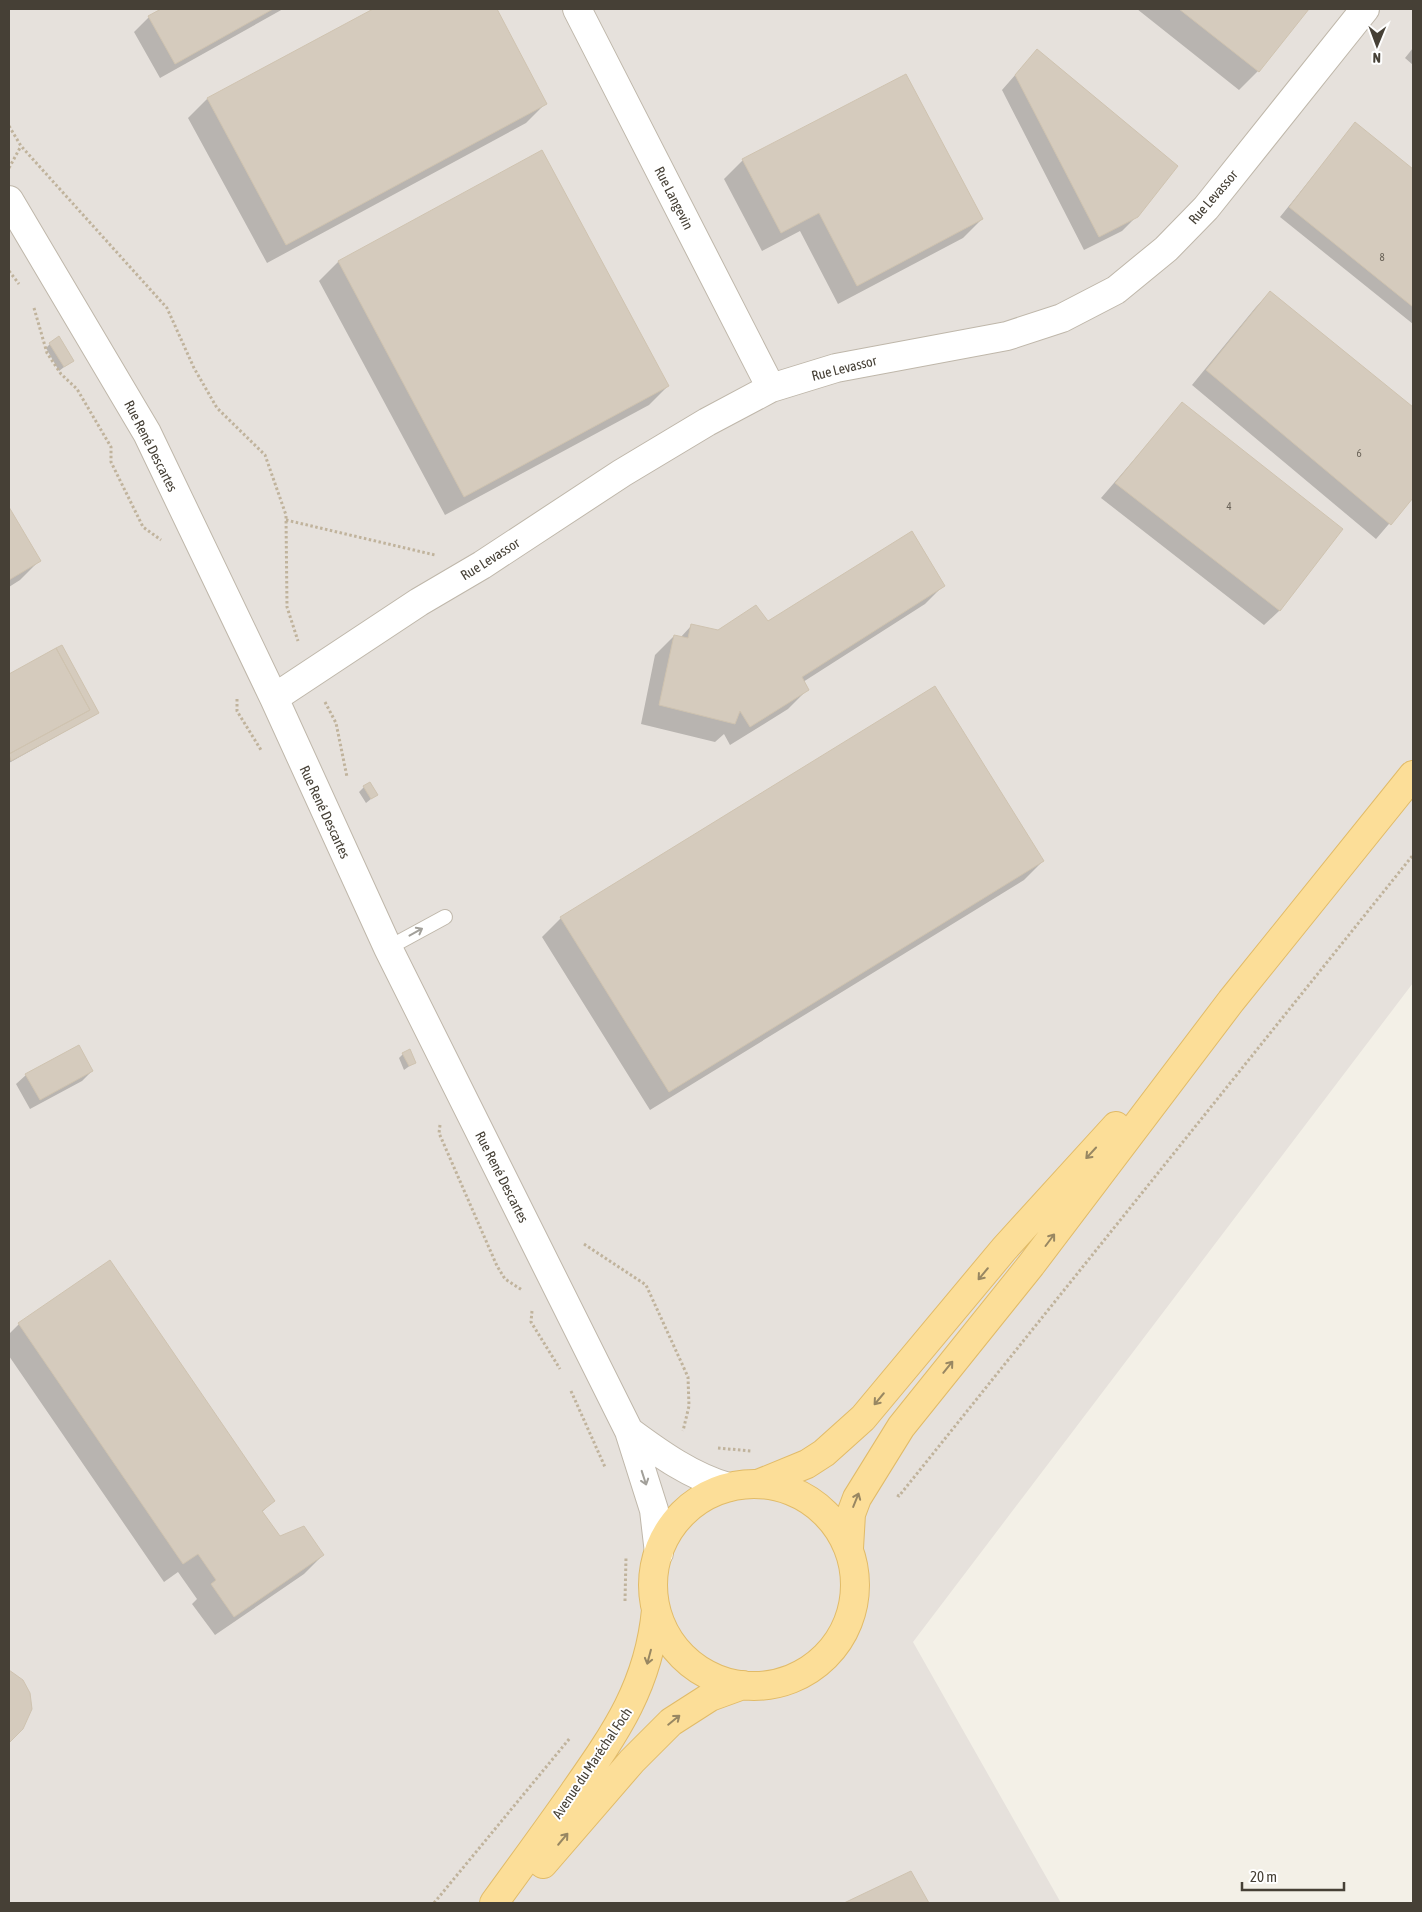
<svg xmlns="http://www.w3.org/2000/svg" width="1422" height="1912" viewBox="0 0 1422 1912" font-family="'Asap Condensed',sans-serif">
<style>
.industrial{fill:#e6e1dc}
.shadow{fill:#0003}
.building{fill:#d5cbbd;stroke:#cfc3b0}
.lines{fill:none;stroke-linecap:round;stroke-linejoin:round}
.lane-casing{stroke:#bfb7aa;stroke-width:16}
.street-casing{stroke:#bfb7aa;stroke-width:30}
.primary-casing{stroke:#e1bb68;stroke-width:30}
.path{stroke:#c0b39c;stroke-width:3;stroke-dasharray:2.5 2.5;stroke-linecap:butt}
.lane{stroke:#fff;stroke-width:14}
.street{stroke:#fff;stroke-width:28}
.primary{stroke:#fcde98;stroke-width:28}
.oneway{stroke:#a2a09a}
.oneway2{stroke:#988762}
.labels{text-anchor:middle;stroke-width:4;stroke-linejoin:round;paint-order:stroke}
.number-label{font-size:11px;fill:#6a6358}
.street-label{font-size:14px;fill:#464036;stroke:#fff}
</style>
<rect width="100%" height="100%" fill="#f3f0e7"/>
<!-- industrial -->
<path class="industrial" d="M9 9H1413V983L913 1642 1061 1903H9Z"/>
<!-- shadow -->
<path class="shadow" d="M164 9H283L160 78 134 32 149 17Z
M375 9H496L545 104 526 123 267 263 188 118 207 99Z
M1137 9H1307L1258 71 1239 90Z
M1413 48V65L1405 58Z
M1037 50 1137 216 1122 231 1084 250 1002 90Z
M1355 124 1413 170V324L1280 217Z
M542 152 668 386 649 405 445 515 319 281 338 262Z
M743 160 982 219 963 238 838 304 800 231 762 251 724 179Z
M1270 292 1413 408V496L1376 539 1192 385 1256 307Z
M50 344 72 361 59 371 46 348Z
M1182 404 1341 529 1279 611 1264 625 1101 498Z
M9 510 39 561 20 580 9 587Z
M944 585 925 604 803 682 807 690 788 709 730 745 724 734 715 742 641 724 655 655 674 636 680 638 692 625 718 632Z
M61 646 98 713 9 763V675Z
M364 787 376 795 366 803 359 792Z
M1043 861 1024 880 650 1110 542 937 561 918Z
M403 1054 415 1062 404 1070 399 1058Z
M92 1071 82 1081 30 1109 16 1084 26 1075Z
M109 1262 274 1500 261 1513 279 1538 323 1555 304 1574 215 1635 192 1604 197 1599 178 1572 164 1582 9 1356V1334L19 1324Z
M9 1673 16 1675 29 1693 22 1729 9 1742Z
M911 1873 927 1903H847Z"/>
<!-- building -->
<path class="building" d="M161 9H273L175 64 148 16Z
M373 9H497L547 104 286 245 207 98Z
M1179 9H1309L1259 72Z
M1037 49 1178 166 1138 217 1099 237 1015 75Z
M906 74 983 219 857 286 819 213 781 233 742 159Z
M1355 122 1413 169V307L1289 207Z
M542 150 669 386 464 497 338 261Z
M1270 291 1413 407V498L1391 525 1206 370Z
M59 336 74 361 64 367 49 343Z
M1182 402 1343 529 1280 611 1115 483Z
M9 507 41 561 9 580Z
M912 531 945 586 802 677 809 690 750 727 740 711 735 724 659 705 674 635 688 638 691 624 718 630 756 605 768 621Z
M62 645 99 713 11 761 9 754 90 710 56 648Z
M56 648 90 710 9 754V674Z
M935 686 1044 861 669 1092 560 917Z
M370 782 378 795 371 799 363 786Z
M79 1045 93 1071 40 1100 25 1074Z
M410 1049 416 1063 409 1066 402 1053Z
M110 1260 275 1501 262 1511 280 1536 304 1526 324 1555 234 1617 211 1584 216 1580 198 1554 183 1564 18 1323Z
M9 1670 23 1680 30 1693 32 1709 23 1729 9 1743Z
M911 1871 929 1903H844Z"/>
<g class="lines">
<defs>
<path id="lane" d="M388 948 445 917"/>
<path id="street" d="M577 9 771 388
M9 200 147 433 274 698 388 948 629 1431 654 1510 659 1553
M274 698 419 602 482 565 622 473 707 422 771 388 836 368 1007 336 1062 318 1116 290 1166 249 1206 208 1365 9
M629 1431C660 1454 691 1476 728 1487"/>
<path id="primary" d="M653 1585a101 101 0 1 1 202 0a101 101 0 1 1-202 0Z
M758 1484 807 1464 824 1453 863 1418 1004 1249 1116 1126
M849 1548 851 1514 857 1498 901 1427 1031 1265 1231 1001 1413 775
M543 1864 632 1761 671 1722 710 1697 743 1685
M494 1903C521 1866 548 1829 574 1792 616 1732 649 1685 656 1610"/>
</defs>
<!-- lane casing -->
<use href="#lane" class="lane-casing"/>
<!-- street casing -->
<use href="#street" class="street-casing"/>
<!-- primary casing -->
<use href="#primary" class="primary-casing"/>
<!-- path -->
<path class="path" d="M9 126 21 146 167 308 194 368 217 408 265 455 286 515 287 607 298 641
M9 168 21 146
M9 271 19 284
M34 308 47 353 61 374 77 389 111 447V462L143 527 161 540
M286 520 435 555
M237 699V711L261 750
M325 702 336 723 347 777
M440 1125 439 1133 497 1266 505 1279 522 1290
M584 1244 646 1285 688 1377 689 1406 683 1431
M532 1311 531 1322 560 1369
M571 1391 605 1467
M718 1448 751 1451
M897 1495 899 1496 1413 855
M625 1601 626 1557
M434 1903 570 1738"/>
<!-- lane -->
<use href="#lane" class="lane"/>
<!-- street -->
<use href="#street" class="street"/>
<!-- primary -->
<use href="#primary" class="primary"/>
</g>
<!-- one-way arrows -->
<defs><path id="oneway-shaft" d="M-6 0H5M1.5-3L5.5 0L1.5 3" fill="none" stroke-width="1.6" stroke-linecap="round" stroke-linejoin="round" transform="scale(1.25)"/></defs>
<g class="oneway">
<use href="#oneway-shaft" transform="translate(416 932) rotate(-29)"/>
<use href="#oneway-shaft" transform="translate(644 1478) rotate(72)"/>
</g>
<g class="oneway2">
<use href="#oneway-shaft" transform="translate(1091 1153) rotate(133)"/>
<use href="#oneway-shaft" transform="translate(1050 1240) rotate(-53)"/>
<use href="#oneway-shaft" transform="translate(983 1274) rotate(130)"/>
<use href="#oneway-shaft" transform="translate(948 1367) rotate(-51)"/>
<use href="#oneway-shaft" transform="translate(879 1399) rotate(130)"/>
<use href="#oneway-shaft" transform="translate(856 1500) rotate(-68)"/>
<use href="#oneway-shaft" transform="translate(649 1657) rotate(105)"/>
<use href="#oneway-shaft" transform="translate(674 1720) rotate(-39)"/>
<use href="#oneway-shaft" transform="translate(563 1839) rotate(-50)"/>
</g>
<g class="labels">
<!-- number labels -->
<g class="number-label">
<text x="1382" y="261">8</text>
<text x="1359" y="457">6</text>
<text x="1229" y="510">4</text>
</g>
<!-- street labels -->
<g class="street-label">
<text transform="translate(1213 197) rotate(-49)" y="5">Rue Levassor</text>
<text transform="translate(674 198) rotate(63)" y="5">Rue Langevin</text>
<text transform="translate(844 368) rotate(-14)" y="5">Rue Levassor</text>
<text transform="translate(151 446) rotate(63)" y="5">Rue René Descartes</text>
<text transform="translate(490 559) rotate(-32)" y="5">Rue Levassor</text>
<text transform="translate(325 812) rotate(65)" y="5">Rue René Descartes</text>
<text transform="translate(502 1177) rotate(63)" y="5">Rue René Descartes</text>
<text transform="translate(592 1763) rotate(-56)" y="5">Avenue du Maréchal Foch</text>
</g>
</g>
<!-- border -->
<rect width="1422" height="1912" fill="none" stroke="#464036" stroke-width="20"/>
<!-- north arrow -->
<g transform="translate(1377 45) rotate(181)" stroke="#ffffff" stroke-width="4" paint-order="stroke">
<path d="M0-4L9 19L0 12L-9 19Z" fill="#464036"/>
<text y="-8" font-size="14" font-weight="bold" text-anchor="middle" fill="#464036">N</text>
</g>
<!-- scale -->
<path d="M1242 1882v8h102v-8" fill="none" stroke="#464036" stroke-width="2.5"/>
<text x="1250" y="1882" font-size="15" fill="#464036" stroke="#ffffff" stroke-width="4" paint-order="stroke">20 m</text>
</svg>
